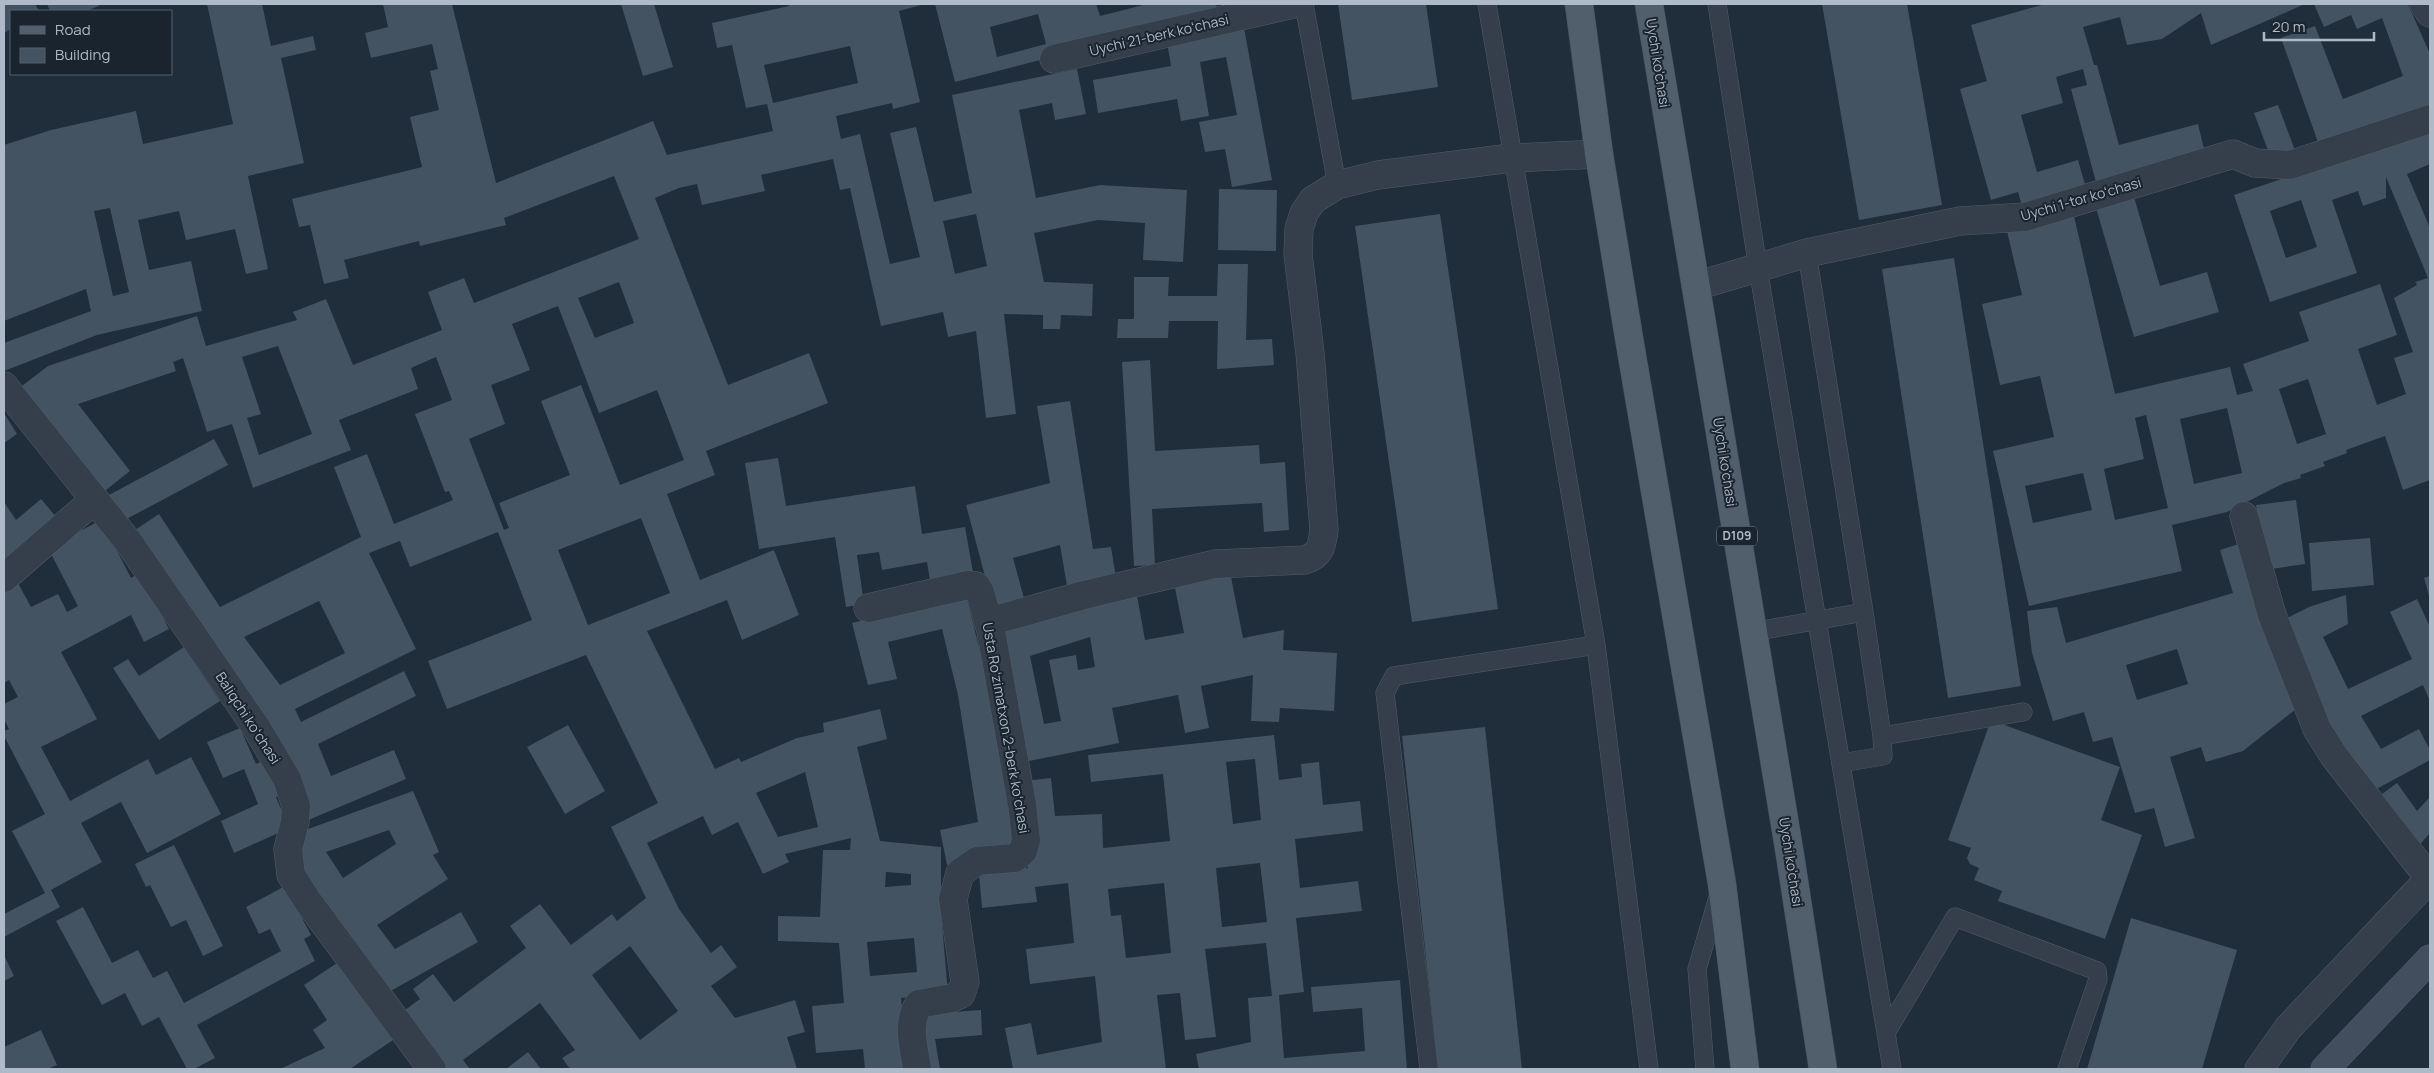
<svg xmlns="http://www.w3.org/2000/svg" width="2434" height="1073" viewBox="0 0 2434 1073" font-family="Manrope,sans-serif">
<style>
.building{fill:#435362;fill-rule:evenodd}
.lines{fill:none;stroke-linecap:round;stroke-linejoin:round}
.lane-casing{stroke:#515d68;stroke-width:19}
.street-casing{stroke:#515d68;stroke-width:29}
.secondary-casing{stroke:#515d68;stroke-width:29}
.primary-casing{stroke:#3d4854;stroke-width:29}
.lane{stroke:#343f4b;stroke-width:18}
.street{stroke:#343f4b;stroke-width:28}
.secondary{stroke:#424e5e;stroke-width:28}
.primary{stroke:#515e6b;stroke-width:28}
.labels{text-anchor:middle;stroke-width:4;stroke-linejoin:round;paint-order:stroke}
.shield{fill:#19242f;stroke:#818d99;stroke-width:1}
.shield-label{font-size:12px;font-weight:bold;fill:#aebac7}
.street-label{font-size:14px;fill:#aebac7;stroke:#19242f}
</style>
<rect width="100%" height="100%" fill="#202d3a"/>
<!-- building -->
<path class="building" d="M4 4H35L39 11H11V29L4 33Z
M47 4H103L87 11H50Z
M207 4H262L271 46 313 36 316 50 281 58 304 163 248 176 268 269 246 274 235 229 186 240 179 211 138 220 149 270 191 261 202 311 97 335 4 371V343L91 311 86 289 4 321V145L51 130 136 111 143 144 233 124ZM110 208 129 292 113 296 94 211Z
M383 4H452L496 183 653 121 667 155 773 131 767 104 746 108 732 45 717 48 712 23 789 6 788 4H925L899 11 920 102 893 109 892 103 836 116 841 139 860 134 890 264 920 257 890 133 916 127 934 202 972 193 952 95 1077 69 1086 114 1055 120 1052 103 1019 110 1036 198 1100 185 1187 190 1183 262 1143 260 1145 223 1098 220 1034 233 1044 282 1093 284 1092 316 1061 315 1060 329H1043V315L1004 314 1016 414 986 418 976 331 948 337 943 312 881 326 850 188 840 190 833 159 761 175 765 191 702 205 697 184 679 188 655 198 728 385 809 353 828 403 706 451 715 475 667 494 700 580 774 550 799 615 742 640 727 600 647 631 715 769 739 758 741 762 797 738 824 732 823 723 880 709 887 739 857 747 880 841 941 847V912L948 994 901 998 908 1069H865L863 1049 816 1053 812 1006 844 1003 839 943 778 941V916L820 917 823 850H850L851 838 785 854 789 862 763 874 738 822 712 835 703 816 647 843 679 909 711 953 721 945 737 967 711 986 735 1018 795 1000 805 1032 787 1037 797 1069H570L562 1058 575 1050 540 1003 463 1060 470 1069H437L397 1016 420 999 413 989 433 974 454 1002 526 948 510 926 540 904 571 945 612 914 617 921 646 898 611 827 658 803 586 655 447 709 428 661 532 620 498 532 410 567 400 541 369 553 416 649 295 709 301 722 404 671 416 696 318 744 331 776 394 750 406 779 306 821 129 534 159 514 220 607 361 537 334 467 367 454 394 524 453 500 449 491 445 492 415 414 452 400 436 357 411 368 418 389 339 420 351 450 253 488 232 424 207 432 183 358 173 362 176 371 78 404 130 471 96 498 14 392 48 366 197 316 206 346 297 320 293 312 326 299 353 365 442 330 428 292 464 278 474 303 639 239 614 176 504 218 506 225 420 246 419 241 344 260 349 278 324 284 310 225 299 227 292 199 422 167 410 117 439 110 430 71 438 69 432 44 371 58 365 33 388 27ZM850 46 858 83 773 103 764 65ZM976 214 987 266 955 274 943 221ZM619 282 634 323 595 338 578 298ZM558 306 599 413 657 390 684 460 620 485 581 385 541 401 570 475 499 503 509 528 504 530 469 439 505 424 491 385 530 370 512 324ZM278 346 312 434 259 455 247 418 261 414 242 357ZM641 518 670 593 588 625 558 550ZM319 601 345 653 280 685 244 637ZM805 772 818 827 778 837 756 793ZM886 872 911 874V885L885 887ZM914 938 917 972 870 976 867 942ZM630 946 678 1011 640 1040 592 975Z
M621 4H654L673 67 643 76Z
M935 4H1096L1100 16 1147 4H1216L1219 14 955 82ZM1038 14 1046 44 997 57 990 27Z
M1338 4H1426L1438 87 1352 100Z
M1822 4H1907L1942 205 1859 220Z
M2045 4H2305L2211 45 2201 13 2162 39 2127 45 2120 17 2083 27 2094 65H2097L2119 145 2198 124 2206 157 2097 186 2071 89 2087 85 2083 69 2056 77 2063 103 2021 115 2037 172 2078 160 2086 188 2022 206 2018 192 1991 200 1960 89 1987 81 1971 25Z
M2314 4H2408L2430 54V112L2320 148 2281 38 2315 26 2343 99 2403 76 2382 18 2357 29 2351 15 2324 27Z
M1244 28 1272 180 1232 187 1225 149 1205 152 1199 122 1237 115 1226 57 1200 62 1209 116 1181 121 1177 99 1098 113 1093 80 1171 66 1167 42Z
M2278 105 2296 153 2272 161 2254 113Z
M2430 131V164L2407 174 2430 228V480L2403 490 2385 436 2346 450 2347 453 2323 462 2325 466 2300 475 2301 478 2284 483 2227 512 2172 525 2182 571 2029 606 1993 451 2054 437 2040 376 2000 385 1982 304 2022 295 2007 231 2074 216 2115 394 2230 367 2237 395 2253 391 2243 364 2309 341 2299 312 2380 284 2397 335 2358 349 2377 405 2406 394 2394 358 2413 352 2394 298 2417 285 2415 282 2428 278 2386 177V198L2363 206 2358 191 2332 200 2357 273 2270 302 2234 195 2376 147ZM2301 200 2317 247 2286 258 2270 211ZM2308 379 2326 434 2297 444 2279 389ZM2227 408 2242 473 2194 484 2180 419ZM2146 415 2168 508 2115 520 2104 469 2144 459 2135 418ZM2083 473 2092 510 2033 523 2025 486Z
M1219 189 1277 190 1276 251 1218 250Z
M2134 197 2160 286 2207 272 2219 312 2134 337 2096 208Z
M1440 214 1498 609 1412 622 1355 226Z
M1954 258 2021 686 1948 698 1882 269Z
M1218 264H1248L1246 340 1272 339 1274 365 1217 369 1218 321H1169L1168 338H1117L1118 319H1134V277H1169L1168 296H1217Z
M1150 360 1155 451 1259 445 1260 464 1285 462 1289 530 1264 532 1262 503 1152 509 1155 565 1134 566 1122 362Z
M1070 401 1093 549 1111 547 1117 584 1068 592 1060 545 1013 558 1025 602 994 610 966 505 1050 483 1037 406Z
M4 413 17 434 4 443Z
M214 439 228 465 121 522 107 496Z
M778 458 786 506 915 486 922 534 965 527 974 578 931 586 927 562 882 570 879 552 857 555 864 604 846 607 835 537 759 549 745 463Z
M41 499 63 525 4 572V502L16 520Z
M2296 500 2305 564 2265 570 2256 505Z
M101 520 131 578 140 573 169 629 144 642 131 615 61 652 97 719 41 747 70 801 148 759 156 775 191 757 221 814 147 853 121 802 81 823 102 862 51 890 60 907 4 937V914L45 893 12 831 45 814 4 736V731L9 729 4 719V704L18 697 9 680 4 683V590L18 583 31 607 58 594 67 612 78 606 48 548Z
M2370 538 2374 585 2312 591 2309 543Z
M2245 542 2296 709 2243 751 2206 762 2201 747 2170 757 2195 838 2165 847 2154 808 2135 813 2112 737 2093 742 2084 712 2053 721 2032 653 2027 611 2057 607 2066 643 2233 593 2220 550ZM2177 649 2188 684 2137 700 2126 665Z
M1230 572 1243 638 1284 630 1283 650 1337 653 1334 711 1280 708 1279 722 1251 721 1253 675 1201 686 1209 728 1185 733 1178 695 1112 708 1119 743 1019 763 994 632 1136 590 1145 640 1184 633 1174 583ZM1090 637 1095 667 1078 670 1076 655 1049 660 1061 721 1044 724 1030 656Z
M2430 576V599L2424 578Z
M966 595 989 687 1015 852 947 865 940 830 978 822 958 695 942 629 888 642 897 679 868 685 852 623Z
M2346 595 2348 624 2323 637 2348 689 2412 659 2390 612 2417 599 2430 627V701L2423 685 2361 716 2381 749 2419 729 2430 750V760L2371 792 2308 693 2281 621 2309 607Z
M184 647 220 701 159 740 113 668 128 659 139 676Z
M1991 720 2120 767 2101 820 2142 835 2105 939 1998 901 2002 891 1974 880 1979 868 1970 864 1967 858 1971 848 1948 840Z
M568 725 605 791 565 814 527 747Z
M1485 727 1522 1069H1438L1402 736Z
M240 728 256 764 269 758 284 793 276 797 289 828 234 853 221 821 258 804 244 769 223 778 207 742Z
M1274 735 1279 780 1302 777 1301 764 1319 762 1323 805 1360 801 1363 831 1295 839 1300 888 1358 881 1362 911 1296 918 1304 992 1279 995 1284 1058 1365 1051 1362 1008 1313 1012 1311 987 1400 980 1407 1069H1199L1196 1054 1251 1042 1248 998 1272 996 1266 943 1205 949 1216 1037 1185 1040 1180 993 1157 995 1166 1069H1013L1005 1028 1031 1023 1037 1055 1102 1042 1095 976 1030 984 1026 949 1074 943 1068 883 1035 887 1037 902 982 908 979 874 1028 868 1025 781 1051 778 1055 816 1102 814 1103 848 1170 841 1163 774 1091 782 1088 755ZM1255 759 1261 820 1233 824 1226 762ZM1260 863 1267 922 1222 927 1216 868ZM1164 883 1171 953 1126 958 1121 915 1111 916 1108 889Z
M2397 783 2417 811 2430 797V833L2416 849 2374 800Z
M413 791 439 852 433 855 448 879 377 925 395 949 461 912 478 942 380 997 291 870 297 833ZM389 830 396 844 343 878 326 852Z
M174 845 223 946 203 956 186 920 171 927 150 885 146 887 135 864Z
M285 886 311 935 304 939 315 961 197 1025 215 1058 194 1069H187L159 1017 142 1026 125 993 102 1005 56 921 83 907 112 963 138 950 153 978 167 971 184 1003 281 951 270 929 259 934 246 907Z
M2131 918 2237 950 2202 1069H2087Z
M4 955 14 976 4 981Z
M343 959 396 1038 350 1069H280L325 1048 313 1030 327 1020 304 985Z
M981 1010 982 1035 935 1039 940 1069H920L913 1015Z
M41 1030 57 1065 47 1069H4V1047Z
M528 1052 541 1069H506Z"/>
<g class="lines">
<defs>
<path id="lane" d="M1304 4 1337 185
M1487 4 1596 645 1649 1069
M1717 4 1758 268 1892 1069
M1807 253 1864 612
M1752 632 1864 612 1882 736 2023 712
M1841 763 1883 756 1882 736
M1886 1033 1955 917 2097 971 2098 979 2067 1069
M1429 1069 1385 693 1394 676 1596 645
M1705 1069 1697 969 1719 894"/>
<path id="street" d="M2424 4 2430 13
M1054 59 1293 4
M1696 286 1807 253 1960 221 2025 217 2233 154 2255 163 2290 165 2430 119
M4 386 130 544 256 727 287 779 296 806 295 822 288 849 291 875 307 900 432 1069
M2244 516 2272 615 2317 729 2334 756 2430 879
M4 578 94 500
M868 608 968 585 976 586 980 592 991 631 1022 804 1026 840 1023 851 1015 858 977 861 960 873 953 899 965 982 961 994 952 998 919 1004C906 1024 914 1047 917 1069
M988 622 1084 595 1215 564 1305 560C1321 555 1322 545 1324 530L1310 353 1298 254 1299 229 1304 213 1313 200 1337 185 1378 175 1511 158 1599 154
M2259 1069 2288 1028 2430 878"/>
<path id="secondary" d="M2325 1069 2430 959"/>
<path id="primary" d="M1579 4 1599 154 1629 338 1722 884 1745 1069
M1649 4 1790 855 1823 1069"/>
</defs>
<!-- lane casing -->
<use href="#lane" class="lane-casing"/>
<!-- street casing -->
<use href="#street" class="street-casing"/>
<!-- secondary casing -->
<use href="#secondary" class="secondary-casing"/>
<!-- primary casing -->
<use href="#primary" class="primary-casing"/>
<!-- lane -->
<use href="#lane" class="lane"/>
<!-- street -->
<use href="#street" class="street"/>
<!-- secondary -->
<use href="#secondary" class="secondary"/>
<!-- primary -->
<use href="#primary" class="primary"/>
</g>
<g class="labels">
<!-- shield labels -->
<rect class="shield" x="1717" y="526.5" width="40" height="19" rx="4"/>
<g class="shield-label">
<text x="1737" y="540">D109</text>
</g>
<!-- street labels -->
<g class="street-label">
<text transform="translate(1159 35) rotate(-13)" y="5">Uychi 21-berk koʻchasi</text>
<text transform="translate(1658 63) rotate(81)" y="5">Uychi ko'chasi</text>
<text transform="translate(2081 199) rotate(-16)" y="5">Uychi 1-tor koʻchasi</text>
<text transform="translate(1725 462) rotate(81)" y="5">Uychi ko'chasi</text>
<text transform="translate(248 718) rotate(57)" y="5">Baliqchi koʻchasi</text>
<text transform="translate(1006 728) rotate(80)" y="5">Usta Roʻzimatxon 2-berk koʻchasi</text>
<text transform="translate(1791 862) rotate(81)" y="5">Uychi ko'chasi</text>
</g>
</g>
<!-- border -->
<rect width="2434" height="1073" fill="none" stroke="#aebac7" stroke-width="10"/>
<!-- legend -->
<rect x="10" y="10" width="162" height="65" fill="#19242f" stroke="#55606c"/>
<rect x="20" y="26" width="25" height="8" fill="#515e6b" stroke="#55606c"/>
<text x="55" y="35" font-size="15" fill="#aebac7">Road</text>
<rect x="20" y="48" width="25" height="15" fill="#435362" stroke="#55606c"/>
<text x="55" y="60" font-size="15" fill="#aebac7">Building</text>
<!-- scale -->
<path d="M2264 32v8h110v-8" fill="none" stroke="#aebac7" stroke-width="2.5"/>
<text x="2272" y="32" font-size="15" fill="#aebac7" stroke="#19242f" stroke-width="4" paint-order="stroke">20 m</text>
</svg>
